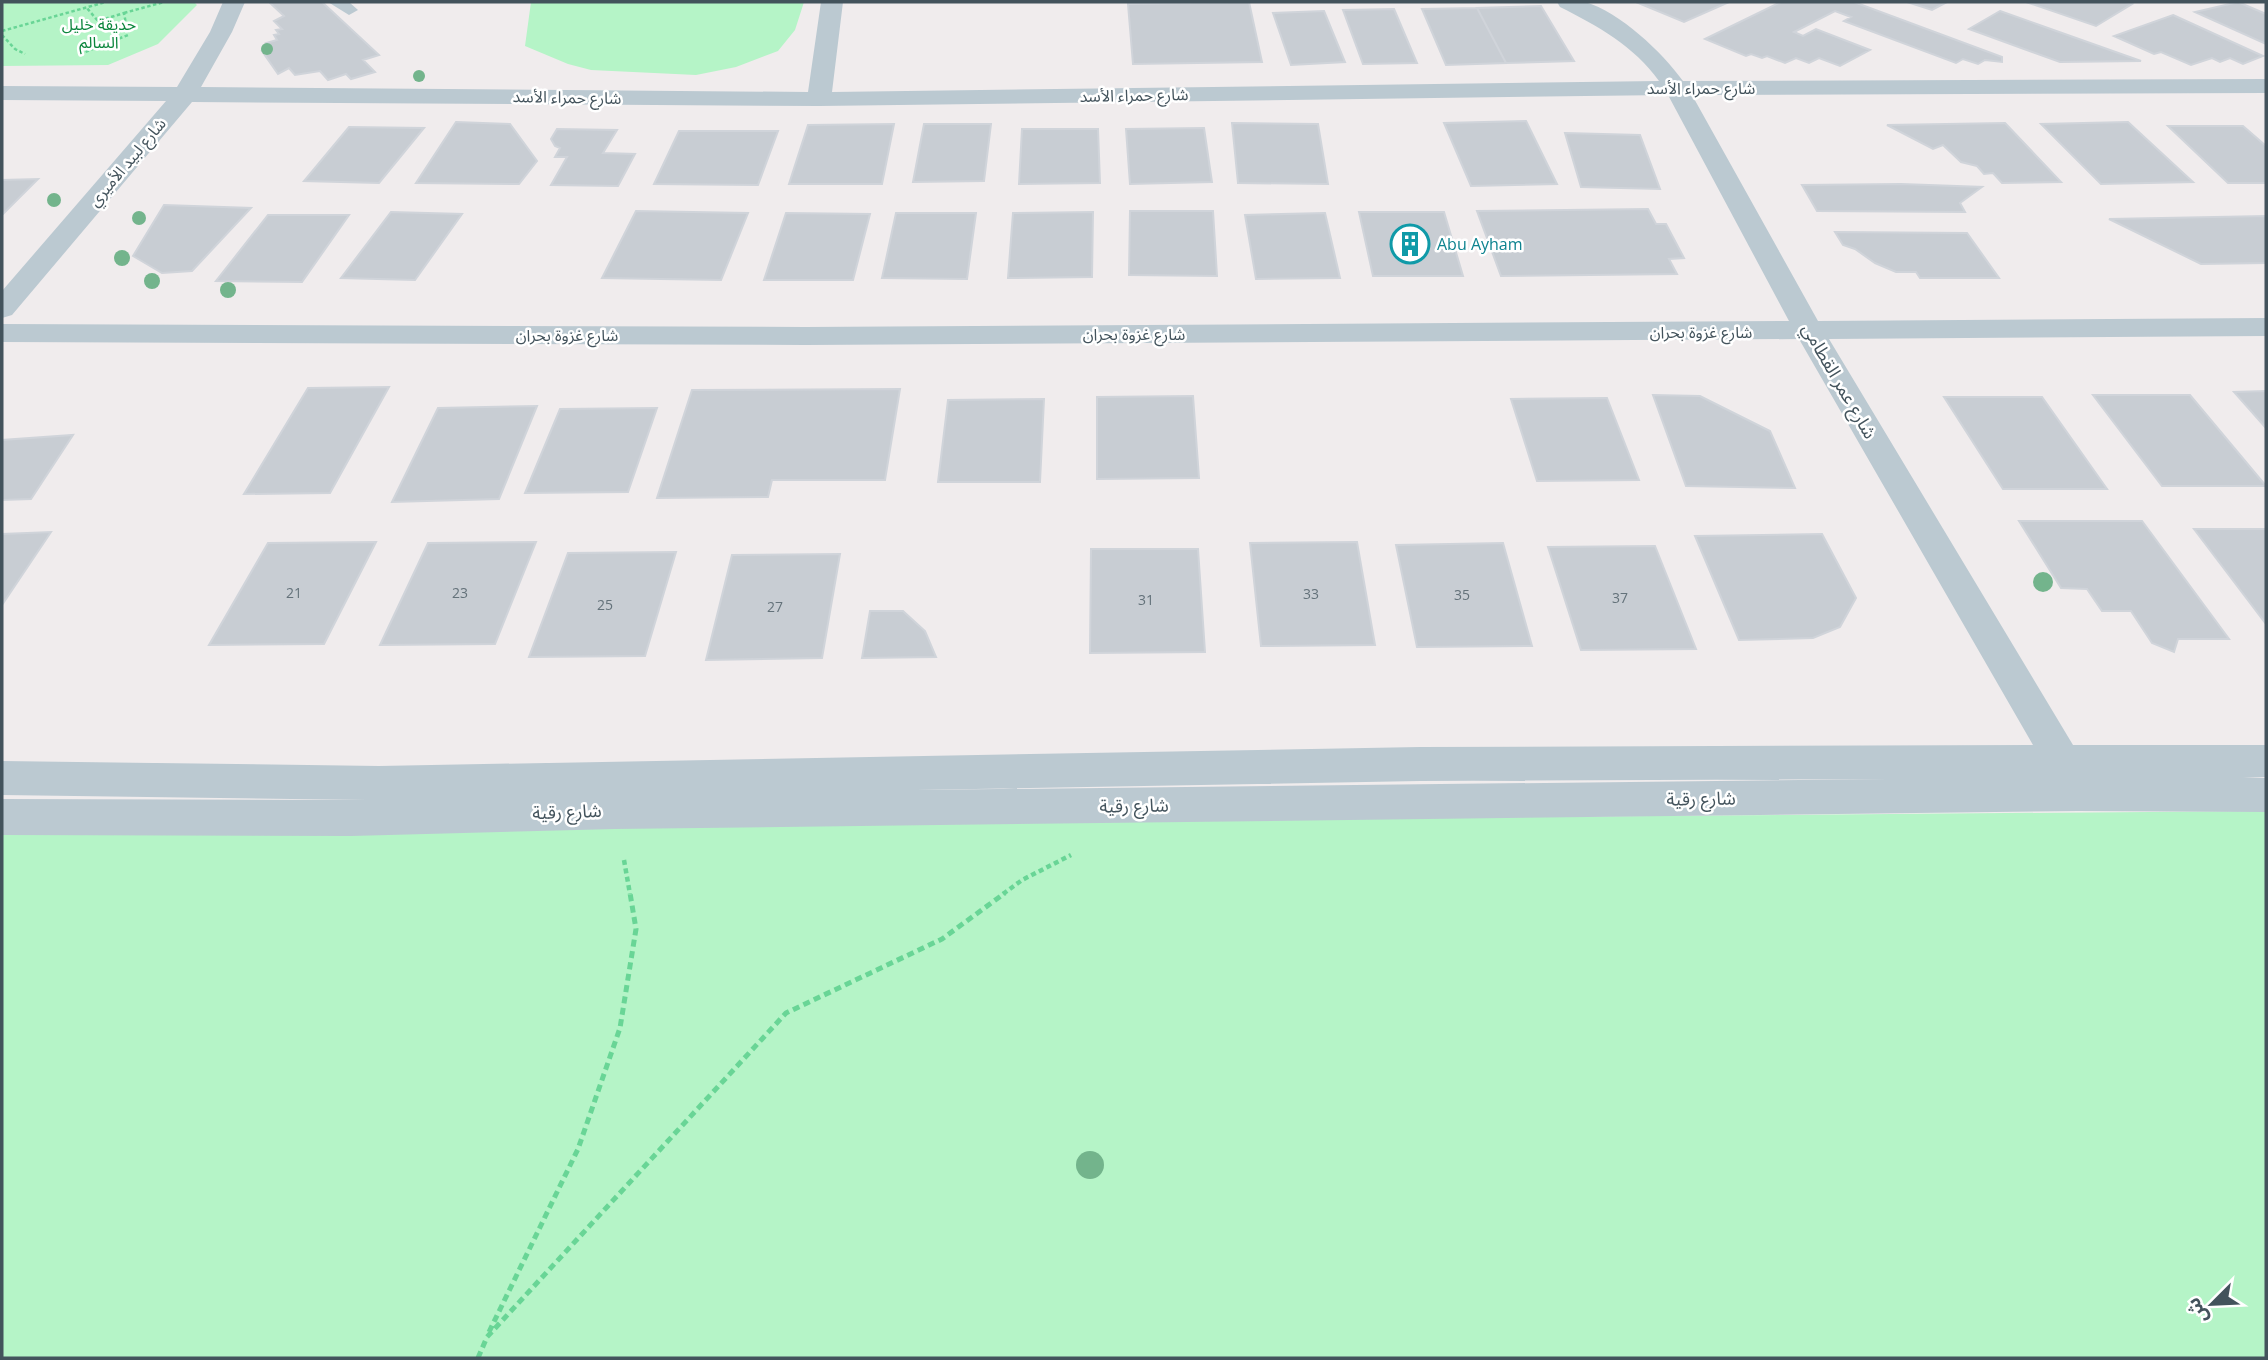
<svg xmlns="http://www.w3.org/2000/svg" width="2268" height="1360" viewBox="0 0 2268 1360" font-family="'Open Sans','Noto Sans Arabic',sans-serif">
<style>
.green{fill:#b5f4c7}
.building{fill:#c8cdd3;stroke:#d0d4da;stroke-width:2}
.lines{fill:none;stroke-linecap:round;stroke-linejoin:round}
.path-far2{stroke:#69d596;stroke-width:2.5;stroke-dasharray:3.5 2.5;stroke-linecap:butt}
.path-far1{stroke:#69d596;stroke-width:4.5;stroke-dasharray:5 3.5;stroke-linecap:butt}
.path{stroke:#69d596;stroke-width:5;stroke-dasharray:7 4.5;stroke-linecap:butt}
.lane{fill:#bbc9d1;fill-rule:evenodd}
.street{fill:#bbc9d1;fill-rule:evenodd}
.tree{fill:#73b48c}
.labels{text-anchor:middle;stroke-width:5;stroke-linejoin:round;paint-order:stroke}
.number-label{font-size:14px;fill:#64727a}
.far-park-label{font-size:16px;fill:#0c863d;stroke:#fff}
.far-street-label{font-size:16px;fill:#43535c;stroke:#fff}
.far-culture-label{font-size:16px;fill:#0d838f;stroke:#fff;text-anchor:start}
.street-label{font-size:18px;fill:#43535c;stroke:#fff}
</style>
<rect width="100%" height="100%" fill="#f0eced"/>
<!-- green -->
<path class="green" d="M2 2H194L197 5 158 44 108 65 2 66Z
M531 2H804L795 30 778 51 736 67 696 75 591 70 568 64 525 46Z
M2266 811V1358H2V835L1147 820Z"/>
<!-- building -->
<path class="building" d="M269 2H322L379 55 363 60 375 72 351 79 346 74 328 80 320 71 295 75 289 68 278 74 262 51 270 49 266 43 277 40 274 35 279 34 276 30 282 29 274 21 284 16Z
M1249 2 1262 62 1133 64 1128 4Z
M1636 2H1729L1684 22Z
M1781 2H1854L2002 57V62L1985 60 1978 64 1963 59 1956 63 1844 21 1851 17 1835 11 1794 32 1803 36 1816 29 1870 50 1840 66 1819 58 1809 63 1796 58 1785 63 1767 56 1762 58 1751 54 1746 56 1705 39Z
M1907 2H1947L1932 10Z
M2026 2H2125L2132 4 2096 26Z
M2238 2 2266 14V44L2195 12Z
M1541 6 1574 61 1506 63 1477 8Z
M1477 8 1506 63 1446 65 1422 9Z
M1394 9 1417 63 1363 64 1343 10Z
M1324 11 1345 62 1291 65 1273 13Z
M2000 11 2141 61 2060 62 1969 29Z
M2173 15 2263 56 2243 64 2230 58 2220 62 2212 58 2191 65 2161 52 2154 54 2114 36Z
M1526 121 1557 184 1471 186 1444 123Z
M456 122 510 124 537 161 519 184 416 183Z
M2128 122 2193 182 2101 184 2041 124Z
M1232 123 1318 124 1328 184 1238 183Z
M2005 123 2061 182 2002 183 1993 173 1984 174 1977 166 1961 162 1943 145 1933 149 1887 125Z
M894 124 882 184H789L808 125Z
M924 124H991L984 181 913 182Z
M2168 126H2243L2266 146V183H2228Z
M349 127 424 128 379 183 304 181Z
M1204 128 1212 182 1130 184 1126 129Z
M557 129 617 130 603 153 635 154 618 186 551 185 567 157H555L560 148 555 146 551 139Z
M1022 129H1098L1100 183 1019 184Z
M679 131H778L758 185 654 184Z
M1565 133 1640 135 1660 189 1581 187Z
M38 179 3 214H2V180Z
M1901 184 1982 187 1960 203 1965 212 1817 211 1802 185Z
M164 205 251 208 192 271 162 273 133 256Z
M1648 209 1656 224H1666L1684 258 1669 259 1677 274 1501 276 1477 211Z
M636 211 748 213 721 280 602 278Z
M1130 211H1213L1217 276 1129 275Z
M391 212 462 214 415 280 341 278Z
M1093 212 1092 277 1008 278 1013 213Z
M1359 212H1444L1463 276H1373Z
M1359 212H1444L1463 276H1373Z
M786 213 870 214 853 280H764Z
M896 213H976L967 279 882 278Z
M1325 213 1340 278 1256 279 1245 215Z
M268 215H349L302 282 216 281Z
M2266 216V263L2201 264 2109 219Z
M1835 232 1967 233 1999 278H1920L1916 272H1896L1875 263 1855 249 1843 245Z
M389 387 330 493 244 494 308 388Z
M900 389 885 480H772L768 497 657 498 692 390Z
M2266 391V428L2234 392Z
M1653 395 1700 396 1770 431 1795 488 1686 486Z
M2093 395H2190L2266 486H2162Z
M1193 396 1199 478 1097 479V397Z
M1944 397H2042L2107 489H2003Z
M1607 398 1639 480 1537 481 1511 399Z
M1044 399 1040 482H938L948 400Z
M537 406 499 499 392 502 438 408Z
M657 408 628 492 525 493 560 409Z
M73 435 31 499 2 500V440Z
M2019 521H2142L2229 639H2178L2174 652 2152 643 2131 611H2102L2087 589 2061 588Z
M2194 529H2266V624Z
M51 532 2 605V534Z
M1822 534 1856 598 1840 627 1813 638 1739 640 1695 536Z
M376 542 324 644 209 645 268 543Z
M536 542 495 644 380 645 428 543Z
M1357 542 1375 645 1261 646 1250 543Z
M1503 543 1532 646 1417 647 1396 545Z
M1655 546 1696 649 1581 650 1548 547Z
M1091 549H1198L1205 652 1090 653Z
M676 552 645 656 529 657 568 553Z
M840 554 822 658 706 660 732 555Z
M870 611H903L925 631 936 657 862 658Z"/>
<g class="lines">
<!-- path-far2 -->
<path class="path-far2" d="M124 13 164 2
M2 31 106 2
M2 35 15 49 25 54
M80 54 128 35 124 13 98 21 86 7"/>
<!-- path-far1 -->
<path class="path-far1" d="M624 860 630 894
M1003 894 1022 880 1071 855"/>
<!-- path -->
<path class="path" d="M489 1332 578 1149 620 1028 636 929 630 893
M478 1358 487 1337 786 1013 942 939 1005 893"/>
<!-- lane -->
<path class="lane" d="M328 2H349L358 10 349 15Z"/>
<!-- street -->
<path class="street" d="M223 2H245L232 32 201 87 808 92 821 2H843L832 92 1659 81C1634 46 1598 26 1560 7L1557 2C1566 2 1577 0 1585 2 1620 12 1662 52 1683 81L2266 79V93L1692 95 1818 321 2266 318V336L1829 339 2073 745H2266V777L2243 778H2266V812L2078 811 615 829 351 836 2 835V799L368 800 2 795V761L379 766 1420 747 2033 745 1799 339 805 345 2 342V324L805 327 1789 321 1668 95 819 106 192 102 12 315 2 318V291L166 101 2 100V86L177 87 210 32ZM1890 779 917 790 1420 781Z"/>
</g>
<!-- trees -->
<g class="tree">
<circle cx="267" cy="49" r="6"/>
<circle cx="419" cy="76" r="6"/>
<circle cx="54" cy="200" r="7"/>
<circle cx="139" cy="218" r="7"/>
<circle cx="122" cy="258" r="8"/>
<circle cx="152" cy="281" r="8"/>
<circle cx="228" cy="290" r="8"/>
<circle cx="2043" cy="582" r="10"/>
<circle cx="1090" cy="1165" r="14"/>
</g>
<!-- icons -->
<defs>
<symbol id="building-ring" viewBox="-11 -11 22 22"><circle r="9.5" fill="#fff" stroke="#0f9aa8" stroke-width="1.5"/><path d="M-4-6H4V6H1V3H-1V6H-4ZM-2.5-4.3h1.7v1.8h-1.7ZM.8-4.3h1.7v1.8H.8ZM-2.5-1h1.7V.8h-1.7ZM.8-1h1.7V.8H.8Z" fill="#0f9aa8"/></symbol>
</defs>
<g fill-rule="evenodd">
<use href="#building-ring" x="1388" y="222" width="44" height="44"/>
</g>
<g class="labels">
<!-- number labels -->
<g class="number-label">
<text x="294" y="598">21</text>
<text x="460" y="598">23</text>
<text x="1311" y="599">33</text>
<text x="1462" y="600">35</text>
<text x="1620" y="603">37</text>
<text x="1146" y="605">31</text>
<text x="605" y="610">25</text>
<text x="775" y="612">27</text>
</g>
<!-- far-park labels -->
<g class="far-park-label">
<text x="99" y="30">حديقة خليل<tspan x="99" dy="18">السالم</tspan></text>
</g>
<!-- far-street labels -->
<g class="far-street-label">
<text x="1701" y="94">شارع حمراء الأسد</text>
<text transform="translate(1134 95) rotate(-1)" y="6">شارع حمراء الأسد</text>
<text transform="translate(567 97) rotate(1)" y="6">شارع حمراء الأسد</text>
<text transform="translate(127 162) rotate(-50)" y="6">شارع لبيد الأميري</text>
<text x="1701" y="338">شارع غزوة بحران</text>
<text x="1134" y="340">شارع غزوة بحران</text>
<text x="567" y="341">شارع غزوة بحران</text>
</g>
<!-- far-culture labels -->
<g class="far-culture-label">
<text x="1437" y="250">Abu Ayham</text>
</g>
<!-- street labels -->
<g class="street-label">
<text transform="translate(1839 381) rotate(60)" y="6">شارع عمر القطامي</text>
<text transform="translate(1701 799) rotate(-1)" y="6">شارع رقية</text>
<text transform="translate(1134 806) rotate(-1)" y="6">شارع رقية</text>
<text transform="translate(567 812) rotate(-2)" y="6">شارع رقية</text>
</g>
</g>
<!-- border -->
<rect width="2268" height="1360" fill="none" stroke="#43535c" stroke-width="7"/>
<!-- north arrow -->
<g transform="translate(2212 1304) rotate(246)" stroke="#ffffff" stroke-width="5" paint-order="stroke">
<path d="M0-5L12 26L0 18L-12 26Z" fill="#43535c"/>
<text y="-10" font-size="19" font-weight="bold" text-anchor="middle" fill="#43535c">ش</text>
</g>
</svg>
